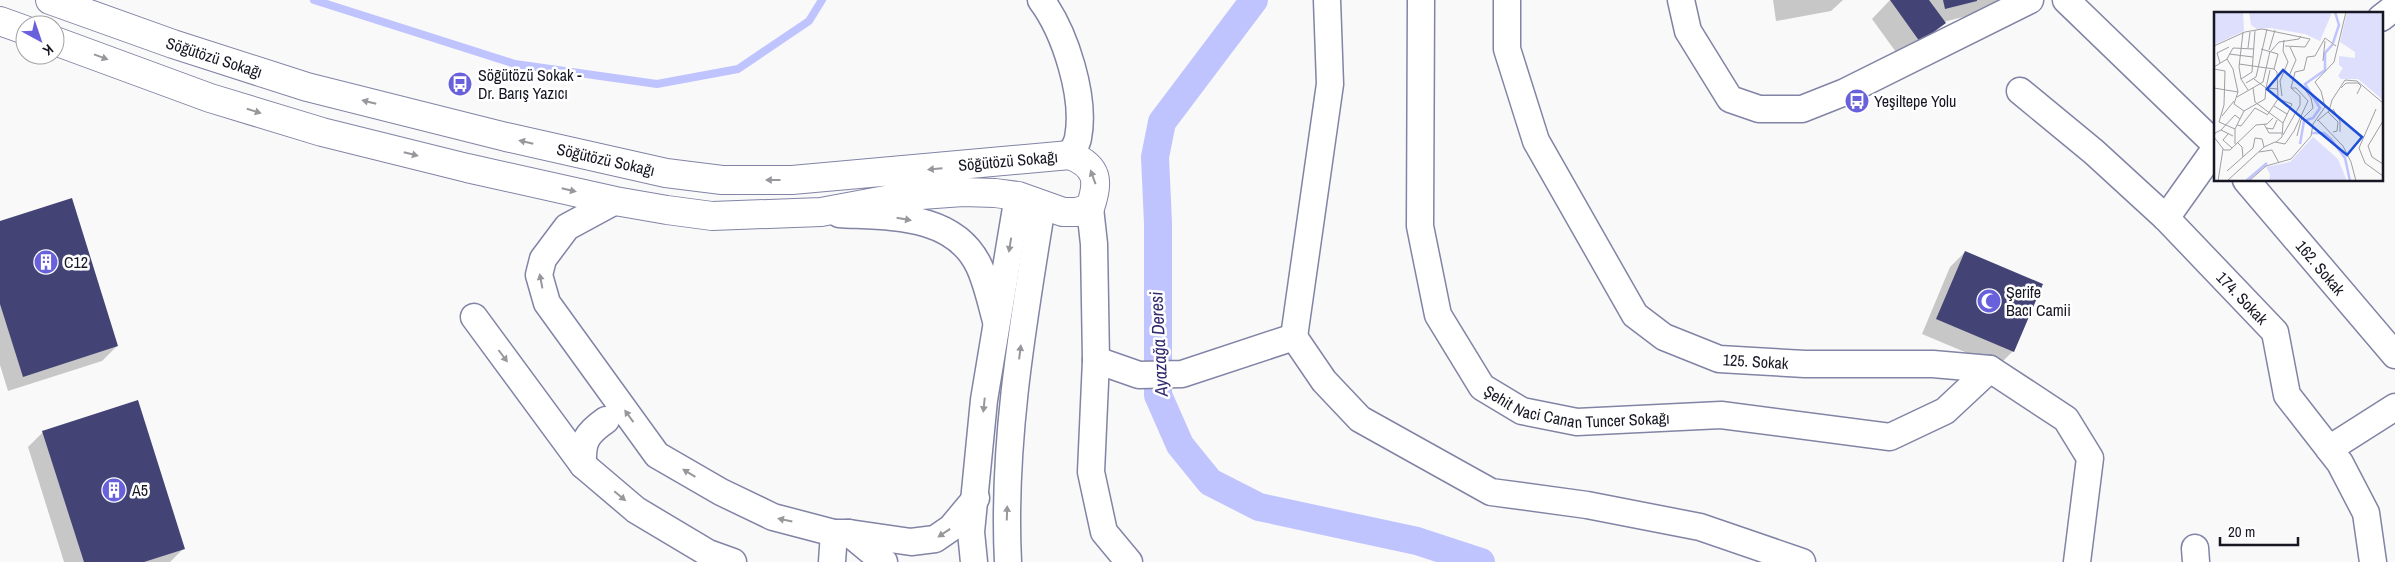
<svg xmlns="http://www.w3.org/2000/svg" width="2395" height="562" viewBox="0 0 2395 562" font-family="'Archivo Narrow',sans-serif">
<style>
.shadow{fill:#0003}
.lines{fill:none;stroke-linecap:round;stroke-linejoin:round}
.stream{stroke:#c0c4fe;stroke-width:8}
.canal{stroke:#c0c4fe;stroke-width:28}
.building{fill:#434475}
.street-casing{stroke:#8184a5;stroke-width:29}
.secondary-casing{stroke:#8184a5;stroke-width:30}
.street{stroke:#fff;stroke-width:26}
.secondary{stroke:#fff;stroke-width:28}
.oneway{fill:#97979c}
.labels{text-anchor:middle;stroke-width:5;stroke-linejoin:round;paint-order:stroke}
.street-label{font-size:16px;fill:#171724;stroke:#fff}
.poi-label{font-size:16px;fill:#171724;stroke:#fff;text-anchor:start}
.water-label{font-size:18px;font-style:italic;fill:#312c6e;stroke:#fff}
.inset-river{fill:none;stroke:#c0c4fe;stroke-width:2.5}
.inset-road{fill:none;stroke:#9f9fa4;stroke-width:1}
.view{fill:#1d4ed8;fill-opacity:0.15;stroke:#1d4ed8;stroke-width:2.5}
.inset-edge{fill:none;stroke:#171724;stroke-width:2.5}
</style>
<rect width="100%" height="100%" fill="#f9f9f9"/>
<!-- shadow -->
<path class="shadow" d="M1773 0H1843L1831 11 1776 21Z
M1890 0H2002L1991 10 1943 22 1926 42 1901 59 1872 19Z
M0 222 117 346 102 361 8 391 0 365Z
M1965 252 2013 351 1998 366 1922 334 1950 267Z
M43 432 183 549 170 562H64L28 447Z"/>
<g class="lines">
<!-- stream -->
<path class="stream" d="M314 0 515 64 657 84 738 69 809 21 822 0"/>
<!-- canal -->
<path class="canal" d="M1254 0 1162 122 1155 157 1158 223V395L1180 445 1210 482 1259 507 1417 541 1481 562"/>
</g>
<!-- building -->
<path class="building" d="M1890 0H1929L1946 23 1920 42Z
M1943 0H1977V1L1945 9Z
M72 198 118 346 23 377 0 304V221Z
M1965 251 2043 284 2014 352 1936 319Z
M138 400 185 549 144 562H84L42 431Z"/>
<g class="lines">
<defs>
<g id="street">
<path d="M1041 0C1065 32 1086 97 1078 138 1077 144 1073 150 1070 155"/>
<path id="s1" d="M1421 0 1420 226 1438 315 1482 387 1522 411 1577 422 1721 415 1890 437 1945 411 1990 369"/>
<path id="s2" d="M1507 0V49L1536 141 1635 315 1664 337 1719 359 1805 364H1933L1990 369 2066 419 2090 458 2077 562"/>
<path d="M1681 0 1688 31 1730 99 1759 109H1802L1845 92 2030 0"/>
<path d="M2066 0 2215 144"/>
<path d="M2381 18 2395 7"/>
<path id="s3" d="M2020 91 2094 152 2166 218 2275 332 2287 395 2340 463 2366 513 2373 562"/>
<path id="s4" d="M2246 180 2395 355"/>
<path d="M615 201 567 227 543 259 539 275 547 303 657 455 721 492 773 517 834 533H849L911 542 935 539 951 528 976 498"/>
<path d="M1090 208 1094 244 1096 360 1091 472 1104 532 1129 562"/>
<path d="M839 214C888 217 954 213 979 266 987 283 991 303 996 321"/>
<path d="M2166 218 2215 149"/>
<path d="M474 317 583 465 636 510 708 553 733 562"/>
<path d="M1294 337 1324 381 1360 419 1491 492 1587 505 1700 527 1802 562"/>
<path d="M1294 337 1330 84 1327 0"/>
<path d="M1096 360 1139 375 1182 374 1294 337"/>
<path d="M2329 449 2395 407"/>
<path d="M583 465C582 441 586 434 606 420"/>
<path d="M849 533 884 562"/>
<path d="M2195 548 2196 562"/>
<path d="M832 562 834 533"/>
<path d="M974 562 971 532 984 400 1018 196"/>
<path d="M1008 562C1002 443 1023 323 1042 206"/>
</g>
<g id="secondary">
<path id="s5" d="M50 0 173 44 307 87 506 137 666 173 722 180H792L1070 155C1099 167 1099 182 1090 208L1077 212H1063L1018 196 995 193 963 192 907 196 821 212 712 216 667 210 615 201 467 168 322 132 210 98 55 41"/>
<path d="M0 21 25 30"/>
</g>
</defs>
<!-- street casing -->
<use href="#street" class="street-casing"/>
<!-- secondary casing -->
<use href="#secondary" class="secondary-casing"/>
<!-- street -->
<use href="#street" class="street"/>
<!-- secondary -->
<use href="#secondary" class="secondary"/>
</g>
<!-- one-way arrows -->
<defs><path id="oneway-solid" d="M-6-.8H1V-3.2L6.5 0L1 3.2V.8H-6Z" transform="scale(1.25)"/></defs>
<g class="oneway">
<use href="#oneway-solid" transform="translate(101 57) rotate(20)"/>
<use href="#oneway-solid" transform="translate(369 102) rotate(-166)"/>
<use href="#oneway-solid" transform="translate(254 111) rotate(17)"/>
<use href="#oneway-solid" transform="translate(526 142) rotate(-167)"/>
<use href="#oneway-solid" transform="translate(411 154) rotate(14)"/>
<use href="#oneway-solid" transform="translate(935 169) rotate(175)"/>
<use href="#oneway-solid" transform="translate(1093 177) rotate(-110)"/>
<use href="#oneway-solid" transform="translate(773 180) rotate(180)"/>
<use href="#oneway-solid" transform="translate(569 190) rotate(13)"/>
<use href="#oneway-solid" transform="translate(904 219) rotate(10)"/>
<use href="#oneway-solid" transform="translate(1010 245) rotate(99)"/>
<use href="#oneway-solid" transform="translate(541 281) rotate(-101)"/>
<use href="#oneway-solid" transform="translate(1020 352) rotate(-83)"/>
<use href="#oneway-solid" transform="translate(503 356) rotate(53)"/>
<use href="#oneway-solid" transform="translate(984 405) rotate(96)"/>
<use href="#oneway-solid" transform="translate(629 416) rotate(-126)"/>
<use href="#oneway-solid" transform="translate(689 473) rotate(-149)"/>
<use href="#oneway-solid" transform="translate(620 496) rotate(40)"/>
<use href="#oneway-solid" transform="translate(1007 513) rotate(-88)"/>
<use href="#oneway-solid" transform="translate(785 520) rotate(-168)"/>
<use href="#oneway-solid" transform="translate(944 533) rotate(146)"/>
</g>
<!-- icons -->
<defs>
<symbol id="bus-disc" viewBox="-11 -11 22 22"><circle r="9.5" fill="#6961db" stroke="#fff"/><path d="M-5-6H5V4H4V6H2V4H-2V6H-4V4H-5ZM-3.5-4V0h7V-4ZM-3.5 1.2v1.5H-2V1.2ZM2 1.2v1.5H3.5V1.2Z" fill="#fff"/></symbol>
<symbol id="building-disc" viewBox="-11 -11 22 22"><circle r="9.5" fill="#6961db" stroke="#fff"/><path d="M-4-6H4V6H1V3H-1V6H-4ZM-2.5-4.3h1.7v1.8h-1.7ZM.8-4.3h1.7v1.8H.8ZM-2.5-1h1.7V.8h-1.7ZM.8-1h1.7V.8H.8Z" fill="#fff"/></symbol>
<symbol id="mosque-disc" viewBox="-11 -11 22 22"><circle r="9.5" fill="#6961db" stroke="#fff"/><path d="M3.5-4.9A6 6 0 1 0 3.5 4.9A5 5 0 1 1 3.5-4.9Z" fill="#fff"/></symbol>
</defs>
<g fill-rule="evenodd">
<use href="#bus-disc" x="446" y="70" width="28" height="28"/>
<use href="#bus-disc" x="1843" y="87" width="28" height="28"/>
<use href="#building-disc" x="32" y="248" width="28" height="28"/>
<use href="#mosque-disc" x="1975" y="287" width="28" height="28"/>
<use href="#building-disc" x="100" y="476" width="28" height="28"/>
</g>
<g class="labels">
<!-- street labels -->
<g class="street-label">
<text dy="6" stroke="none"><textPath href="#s5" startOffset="174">Söğütözü Sokağı</textPath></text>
<text dy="6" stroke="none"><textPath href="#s5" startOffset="579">Söğütözü Sokağı</textPath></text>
<text dy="6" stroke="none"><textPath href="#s5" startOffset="984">Söğütözü Sokağı</textPath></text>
<text dy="6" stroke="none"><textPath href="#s4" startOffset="115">162. Sokak</textPath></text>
<text dy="6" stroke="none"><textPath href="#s3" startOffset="304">174. Sokak</textPath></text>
<text dy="6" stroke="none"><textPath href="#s2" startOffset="478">125. Sokak</textPath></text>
<text dy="6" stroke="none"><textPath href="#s1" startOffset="501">Şehit Naci Canan Tuncer Sokağı</textPath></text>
</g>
<!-- poi labels -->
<g class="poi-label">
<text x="478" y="81">Söğütözü Sokak -<tspan x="478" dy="18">Dr. Barış Yazıcı</tspan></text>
<text x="1874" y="107">Yeşiltepe Yolu</text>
<text x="64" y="268">C12</text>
<text x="2006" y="298">Şerife<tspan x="2006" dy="18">Bacı Camii</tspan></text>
<text x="132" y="496">A5</text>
</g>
<!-- water labels -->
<g class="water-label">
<text transform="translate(1159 344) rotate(-93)" y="6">Ayazağa Deresi</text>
</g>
</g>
<!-- overview -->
<g transform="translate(2214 12)">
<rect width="169" height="169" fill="#f9f9f9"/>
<path d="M0 0H29L30 19 0 33ZM35 0H116L117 3 106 29 91 22 56 16 43 17 37 13ZM133 0H169V88L144 67H127L124 64 129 56 125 53V44L141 46V40L126 30ZM99 125 124 147 133 169H55L56 162 52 155 76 150Z" fill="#dddffd"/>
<path class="inset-river" d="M119 31 125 13 121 0M98 121H110L117 127 131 146 136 169M86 132 90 109 99 106 106 96 91 72 111 58V41L119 32M32 169 53 151"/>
<path class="inset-road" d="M29 20 25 55 27 67 34 78M0 34 31 20 48 17 96 27 91 35 71 34M34 36 36 20M55 38 61 18M57 39 65 30 85 27 87 24M15 42 39 45M13 47 19 57 24 80 20 92 30 99M13 47 19 36 40 37M109 49 111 29M6 51 3 41 15 35M25 52 60 57 64 42 47 37M0 55 13 47M0 57 11 59 10 93 5 110 21 117M56 58 52 76 64 77M75 64 82 48 76 35M27 67 38 60 41 19M32 71 42 65 53 17M87 72 97 86 99 96M0 76 24 80M39 76 41 90 69 111M77 76 81 60 90 58 93 45 101 44 111 26 122 34M127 76 132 71H144L147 74 143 82M0 82V107M68 84 66 69 74 50 69 39 70 28M23 85 49 70 56 39M60 94 73 102M119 97 126 109V120M162 97 145 136 151 151 169 164M114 100 124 110 123 119 119 120M54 102 64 87 63 60 60 57M8 104 20 89M104 108 129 134 137 150 142 169M103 109 115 99 118 88 131 68 143 69 169 91M169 109 154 134 158 145 169 152M50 112 55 121H68M23 113 27 114 41 96 54 103M52 116 59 117 63 108M7 118 21 103 26 107M14 122 9 128 18 136M69 123 86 93V84L77 76M83 124 87 108 99 96M0 125 10 138H16L42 113 53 112 59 106M0 125 1 121 7 118 19 124M23 130 28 135 29 145M62 130 68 125 69 111 78 92 64 87M21 132V117L30 99 51 87 52 76 40 67M0 138V161M45 140 58 138 65 151M13 159 39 136 41 126 48 127 50 135M4 169 9 137M13 169 50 135 61 130 71 132 80 119 94 89 82 76H77M35 169 52 154 77 147 97 124 99 112 111 95 107 79 101 70 120 50 132 0"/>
<path class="view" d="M69 58 148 125 133 143 53 77Z"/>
<rect width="169" height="169" class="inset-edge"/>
</g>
<!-- north arrow -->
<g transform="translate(40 40) rotate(140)"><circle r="24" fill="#ffffff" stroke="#a2a2a7"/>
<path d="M0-4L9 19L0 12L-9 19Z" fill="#6961db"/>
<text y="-8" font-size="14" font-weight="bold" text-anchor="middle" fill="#171724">K</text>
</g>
<!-- scale -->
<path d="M2220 537v8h78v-8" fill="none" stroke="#171724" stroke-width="2.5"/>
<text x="2228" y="537" font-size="15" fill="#171724" stroke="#ffffff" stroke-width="4" paint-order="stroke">20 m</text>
</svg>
